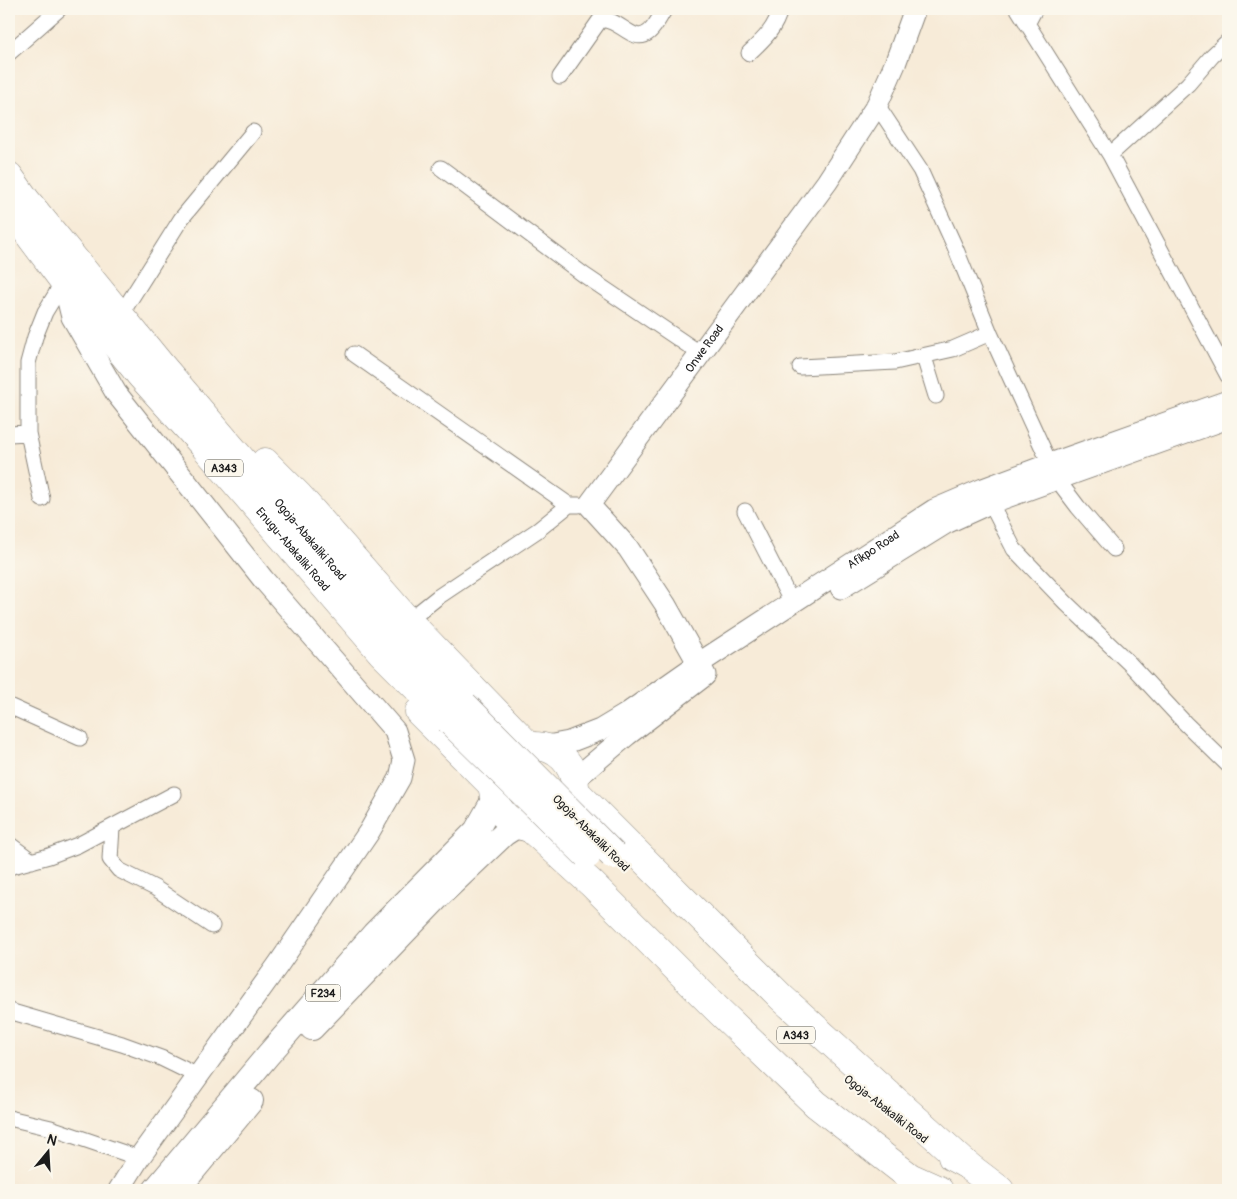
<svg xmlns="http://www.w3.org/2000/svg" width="1237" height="1199" viewBox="0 0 1237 1199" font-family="Pangolin,sans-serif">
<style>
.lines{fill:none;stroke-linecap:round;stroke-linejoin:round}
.street-casing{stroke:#8a847a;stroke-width:17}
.secondary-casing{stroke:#8a847a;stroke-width:23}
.primary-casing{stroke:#8a847a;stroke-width:26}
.highway-casing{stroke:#8a847a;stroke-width:29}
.street{stroke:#fff;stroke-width:15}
.secondary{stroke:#fff;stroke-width:21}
.primary{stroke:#fff;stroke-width:24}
.highway{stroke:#fff;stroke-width:28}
.highway-bridge-casing{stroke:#8a847a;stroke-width:29;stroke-linecap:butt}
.highway-bridge{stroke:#fff;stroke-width:28}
.labels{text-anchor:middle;stroke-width:4.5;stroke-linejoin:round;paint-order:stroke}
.shield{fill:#fbf7ec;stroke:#5f5e5a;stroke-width:1}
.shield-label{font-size:11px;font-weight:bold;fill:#1c1c1c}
.street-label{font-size:12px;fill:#1c1c1c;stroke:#fbf7ec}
</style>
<rect width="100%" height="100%" fill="#fbf7ec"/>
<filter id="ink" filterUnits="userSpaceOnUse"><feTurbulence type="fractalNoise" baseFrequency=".02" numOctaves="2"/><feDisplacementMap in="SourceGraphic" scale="10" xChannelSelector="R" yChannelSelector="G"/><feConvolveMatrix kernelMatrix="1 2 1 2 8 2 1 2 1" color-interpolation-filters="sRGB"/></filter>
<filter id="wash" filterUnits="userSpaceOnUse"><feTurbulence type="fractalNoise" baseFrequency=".0096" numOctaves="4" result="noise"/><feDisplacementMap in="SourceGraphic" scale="20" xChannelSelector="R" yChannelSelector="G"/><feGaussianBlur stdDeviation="1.12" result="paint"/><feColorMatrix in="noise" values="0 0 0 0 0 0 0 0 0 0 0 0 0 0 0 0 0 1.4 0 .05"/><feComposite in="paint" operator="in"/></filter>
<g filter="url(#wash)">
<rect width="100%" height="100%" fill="#f7ebd8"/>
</g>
<g filter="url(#ink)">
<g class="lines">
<defs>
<path id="street" d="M1018 9 1110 155 1228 376
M1027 24 1035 9
M9 53 59 9
M749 53C763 40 776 28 780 9
M560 77 600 20C618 16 633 46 649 32 656 26 660 16 665 9
M877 105 920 170 955 247 990 333 1050 464
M1110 155 1188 84 1212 56 1228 41
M441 168 584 275 701 354
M120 316 181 219 253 132
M354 354 569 505
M924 357 936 396
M800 367 895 362 953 349 990 333
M9 434 28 433
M1056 478 1078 507 1114 549
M986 494 1014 549 1066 603 1130 664 1185 723 1228 765
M42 499 28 433V363L35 337 45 312 56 294 62 279
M745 511 792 603
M408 621 438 597 538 530 569 505H579
M9 706 80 738
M112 828 110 859 119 870 155 888 212 926
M9 844 32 861
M9 867 49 856 78 845 174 794
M9 1011 122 1044 161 1058 198 1076
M9 1118 51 1128 139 1158"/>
<g id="secondary">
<path d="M64 285 72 317 116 393 263 579 395 731 404 760 400 778 369 832 278 965 139 1158 119 1190"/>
<path d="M841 588 946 523 990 503 1228 418"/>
<path id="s1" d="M705 675 665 604 628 548 589 505 827 182 877 105 895 64 915 9"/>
<path id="s2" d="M542 747 569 742 600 730 625 715 698 664 934 510 983 489 1050 464 1228 401"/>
<path d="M575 779 627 735 704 676"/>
</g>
<path id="primary" d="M312 1028 443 892 504 834 518 825
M155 1190 268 1055 374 934 476 831 494 799
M177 1190 251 1101"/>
<g id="highway">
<path id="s3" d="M9 176 26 200 160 364 336 570 399 640 464 705"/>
<path id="s4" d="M9 208 62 279 141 376 204 446 382 653 449 720"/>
<path d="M265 462 299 496 408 621 529 746"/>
<path d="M419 712 492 785"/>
<circle cx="534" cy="787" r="41"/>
<path d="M575 791 782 998 967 1165"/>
<path d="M530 828 592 884 717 1009 816 1104 910 1177 939 1190"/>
<path d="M952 1157 967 1165 1000 1190"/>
</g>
</defs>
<!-- street casing -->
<use href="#street" class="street-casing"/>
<!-- secondary casing -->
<use href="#secondary" class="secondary-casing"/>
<!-- primary casing -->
<use href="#primary" class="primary-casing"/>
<!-- highway casing -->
<use href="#highway" class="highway-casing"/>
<!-- street -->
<use href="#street" class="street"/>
<!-- secondary -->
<use href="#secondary" class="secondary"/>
<!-- primary -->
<use href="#primary" class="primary"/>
<!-- highway -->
<use href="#highway" class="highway"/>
<defs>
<path id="highway-bridge" d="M464 705 613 855
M449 720 587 855"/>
</defs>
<!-- highway-bridge casing -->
<use href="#highway-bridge" class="highway-bridge-casing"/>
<!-- highway-bridge -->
<use href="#highway-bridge" class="highway-bridge"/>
</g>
</g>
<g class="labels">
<!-- shield labels -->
<g class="shield">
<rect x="205" y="459.5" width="38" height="17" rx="4"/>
<rect x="305.5" y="984.5" width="35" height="17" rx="4"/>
<rect x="777" y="1026.5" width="38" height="17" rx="4"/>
</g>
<g class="shield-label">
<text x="224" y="472">A343</text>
<text x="323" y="997">F234</text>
<text x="796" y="1039">A343</text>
</g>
<!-- street labels -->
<g class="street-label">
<text dy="4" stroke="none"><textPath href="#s1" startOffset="401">Onwe Road</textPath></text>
<text dy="4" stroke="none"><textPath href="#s3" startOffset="472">Ogoja-Abakaliki Road</textPath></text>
<text dy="4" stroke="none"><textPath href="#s4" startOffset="444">Enugu-Abakaliki Road</textPath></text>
<text dy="4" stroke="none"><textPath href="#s2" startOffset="388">Afikpo Road</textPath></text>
<text transform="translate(591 833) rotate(45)" y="4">Ogoja-Abakaliki Road</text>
<text transform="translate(886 1109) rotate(38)" y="4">Ogoja-Abakaliki Road</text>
</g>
</g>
<!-- margin -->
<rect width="1237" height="1199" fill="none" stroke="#fbf7ec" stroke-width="30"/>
<!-- north arrow -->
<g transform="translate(48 1152) rotate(18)" stroke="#fbf7ec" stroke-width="4" paint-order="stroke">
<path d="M0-4L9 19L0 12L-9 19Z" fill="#1c1c1c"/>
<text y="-8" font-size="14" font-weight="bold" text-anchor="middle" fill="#1c1c1c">N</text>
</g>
</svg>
